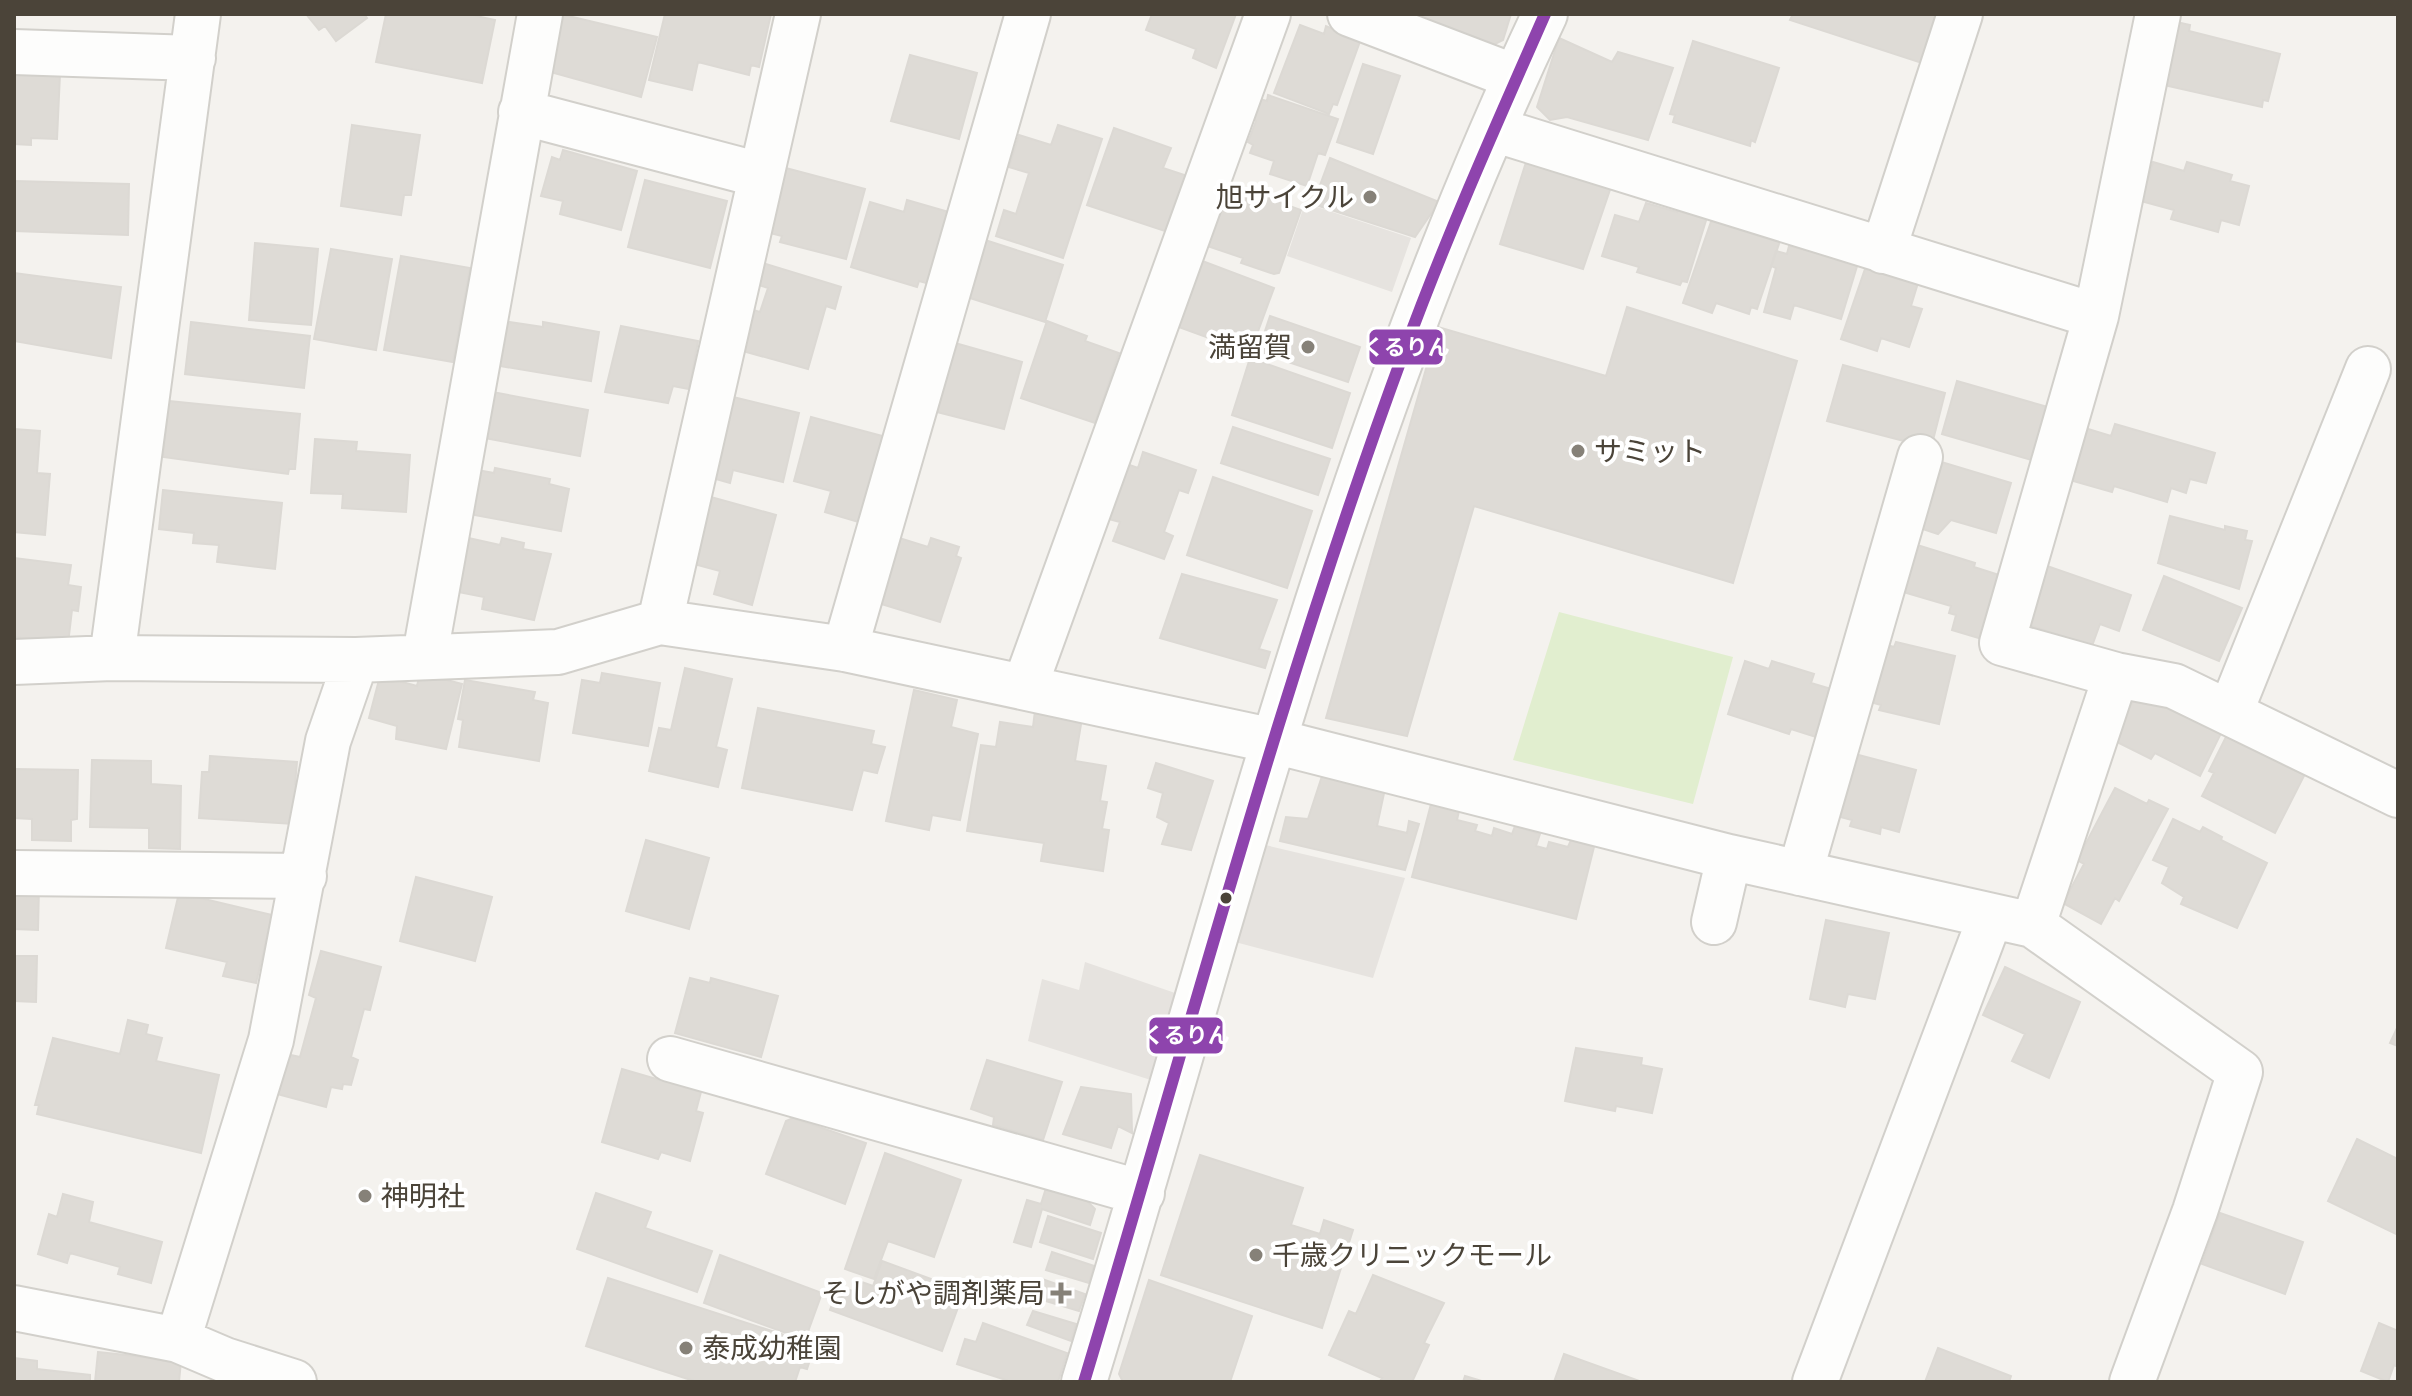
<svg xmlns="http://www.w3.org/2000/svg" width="2412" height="1396" viewBox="0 0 2412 1396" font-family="Roboto,'Noto Sans JP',sans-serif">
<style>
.green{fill:#e1eecf}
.parking{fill:#e6e3df}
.building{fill:#dedbd6;stroke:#dcd9d4;stroke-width:2}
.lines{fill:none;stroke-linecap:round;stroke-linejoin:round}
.minor-casing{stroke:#d2d0cb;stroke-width:48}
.minor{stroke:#fdfdfc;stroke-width:44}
.bus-1-casing{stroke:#fff;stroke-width:18}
.bus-1{stroke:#8e44ad;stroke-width:12}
.poi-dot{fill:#868178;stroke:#fff;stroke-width:3}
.bus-dot{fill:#4b4439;stroke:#fff;stroke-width:3}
.labels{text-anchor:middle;stroke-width:8;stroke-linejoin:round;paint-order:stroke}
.poi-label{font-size:28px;fill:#4b4439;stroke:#fff;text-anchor:start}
.line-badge{stroke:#fff;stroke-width:3}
.badge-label{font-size:22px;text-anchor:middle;font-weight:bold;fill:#fff}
</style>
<rect width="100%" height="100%" fill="#f4f2ee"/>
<!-- green -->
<path class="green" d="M1559 612 1733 657 1693 804 1513 760Z"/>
<!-- parking -->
<path class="parking" d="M1305 203 1411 238 1392 292 1287 256Z
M1261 844 1405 878 1373 978 1235 942Z
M1085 962 1178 994 1154 1081 1028 1041 1042 979 1079 990Z"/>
<!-- building -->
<path class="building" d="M306 14H364L367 18 336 41 325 26 319 30Z
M386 14H467L495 20 482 83 376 62Z
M560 14 657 37 641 97 547 71Z
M665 14H771L759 67 751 65 749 75 698 62 692 90 649 80Z
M1152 14H1236L1216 68 1193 58 1196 49 1146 30Z
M1405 14H1511L1503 40 1487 48Z
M1793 14H1937L1922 63 1790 20Z
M2172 21 2190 25 2189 31 2280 54 2268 101 2263 100 2262 107 2155 83Z
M1300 25 1324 34 1326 26 1353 37 1362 36 1337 105 1333 104 1329 114 1274 93Z
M1559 38 1612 62 1618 52 1673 68 1648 140 1567 117 1550 120 1537 107Z
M1693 41 1779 68 1755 142 1751 140 1750 146 1673 122 1675 115 1670 114Z
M910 55 977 73 959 139 891 121Z
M1363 64 1400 76 1373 154 1337 142Z
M14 72 60 74 57 139 31 138V145L14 144Z
M1268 95 1338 119 1325 155 1318 153 1307 186 1270 174 1274 161 1250 153 1253 145 1248 142 1256 121 1253 119 1260 99 1267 101Z
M352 125 420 135 411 195H404L401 215 341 206Z
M1058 125 1102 139 1063 258 996 236 1004 210 1016 214 1029 173 1009 167 1019 135 1051 145Z
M1114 128 1171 148 1163 168 1187 176 1168 232 1087 205Z
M563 150 637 171 621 230 560 214 563 201 541 196 552 157 560 160Z
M1528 156 1612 184 1583 269 1500 244Z
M1330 158 1439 202 1415 237 1313 204Z
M2153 162 2184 171 2187 162 2232 175 2230 181 2249 186 2239 225 2221 220 2218 232 2171 219 2174 210 2141 201Z
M782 167 865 189 846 259 780 242 782 236 762 231Z
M645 180 727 201 710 268 628 247Z
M14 181 129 184 128 235 14 231Z
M1228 182 1247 190 1249 184 1272 192 1270 199 1301 210 1279 273 1274 274 1241 263 1243 258 1204 245Z
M907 200 952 213 930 284 919 281 917 287 851 267 870 202 904 212Z
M1646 203 1677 212 1679 206 1708 214 1687 282 1682 281 1680 285 1637 272 1639 267 1602 256 1615 215 1639 222Z
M1714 213 1782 235 1757 309 1751 307 1749 314 1716 303 1712 313 1683 303Z
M985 240 1063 265 1045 322 967 297Z
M255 243 318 249 311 325 249 320Z
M1789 246 1858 263 1841 319 1794 305 1790 319 1764 312 1776 268 1771 266 1776 251 1787 254Z
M331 249 392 259 376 350 314 339Z
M401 256 470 268 453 362 384 350Z
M1197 259 1274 288 1250 353 1173 325Z
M753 260 841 287 835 309 826 306 808 369 732 348 743 307 760 312 768 288 747 281Z
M1866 266 1918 283 1911 306 1922 309 1909 347 1881 338 1877 351 1841 339Z
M14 273 121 287 111 358 14 341Z
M1627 307 1797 361 1733 583 1474 506 1407 736 1326 718 1438 327 1606 376Z
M1270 316 1360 347 1348 382 1258 352Z
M502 321 543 327V322L599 332 591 381 494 365Z
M1047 321 1087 336 1085 341 1119 353 1095 423 1021 398Z
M191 322 310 336 304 388 185 374Z
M621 326 698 341 689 389 673 386 668 403 605 392Z
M955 343 1022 362 1004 429 933 411Z
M1250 358 1350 393 1332 448 1232 415Z
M1843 365 1945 393 1931 448 1827 421Z
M1957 381 2051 408 2035 461 1942 434Z
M487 391 588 410 580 456 479 437Z
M729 396 799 413 783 482 733 470 730 483 709 477Z
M169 401 300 414 295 469H289L288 474 163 457Z
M811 417 886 437 862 523 825 512 831 491 794 481Z
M2115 424 2215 453 2206 483 2190 479 2186 493 2171 488 2167 502 2114 486 2112 492 2070 480 2085 428 2111 436Z
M1233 427 1330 459 1318 495 1221 463Z
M14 429 40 431 37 473 50 474 45 535 14 532Z
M315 439 357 442 356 451 410 455 406 512 342 508 343 494 311 493Z
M1143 452 1196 470 1188 493 1179 490 1164 532 1173 536 1164 559 1113 541 1120 522 1105 518 1124 463 1138 468Z
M1938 461 2011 483 1996 533 1951 520 1938 534 1917 527Z
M466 468 494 473 495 468 550 479 549 484 569 489 561 531 458 512Z
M1213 477 1312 511 1287 588 1187 555Z
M163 490 282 503 275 569 217 562 219 545 193 543 194 533 159 529Z
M700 494 776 515 752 605 714 594 720 571 683 561Z
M2170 516 2225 530V526L2247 531 2245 540 2252 541 2239 589 2158 563Z
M455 535 500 545 502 538 524 543 523 549 551 554 534 620 482 609 484 597 443 589Z
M896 537 928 547 931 538 959 547 956 556 961 558 940 622 875 602Z
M1914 544 1975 563 1974 567 2002 576 1982 639 1952 630 1956 615 1949 613 1951 606 1900 591Z
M14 558 71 565 68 585 81 587 78 611 72 610 68 644 14 637Z
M2047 566 2131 595 2119 631 2100 624 2092 646 2026 624Z
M1182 574 1277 600 1259 649 1270 652 1265 668 1160 638Z
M2164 576 2242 608 2219 661 2143 630Z
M1896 642 1955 656 1939 724 1879 710 1881 705 1867 701 1880 643 1894 647Z
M1745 661 1769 669 1772 661 1814 674 1811 683 1831 689 1816 737 1791 729 1789 734 1728 714Z
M685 668 732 679 716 747 727 750 718 787 649 771 659 728 671 730Z
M420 673 462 684 446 749 396 739 397 726 369 718 380 676 417 686Z
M602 673 660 683 648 746 573 733 582 680 600 683Z
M465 680 535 692 533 700 548 703 539 761 459 747 463 720 458 719Z
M2143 682 2226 723 2200 776 2155 753 2151 759 2113 740Z
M914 690 957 700 951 727 978 734 960 820 932 815 929 830 886 821Z
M758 708 874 731 871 744 885 747 877 773 863 770 852 810 742 788Z
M1035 711 1082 718 1075 761 1106 766 1100 801 1107 802 1102 829 1109 830 1103 871 1041 861 1044 843 967 831 981 745 996 747 1000 722 1033 727Z
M2231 727 2257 751 2280 762 2284 753 2309 766 2275 833 2202 796 2214 773 2209 771Z
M1851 753 1916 770 1899 832 1881 827 1880 834 1850 826 1852 820 1833 815Z
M210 756 297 762 295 784H300L294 824 199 818 202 772H209Z
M92 760 151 761V784L181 786 180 849 149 848V828L90 827Z
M1156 763 1213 781 1191 850 1162 844 1169 823 1157 817 1163 793 1148 788Z
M14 769 78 770 77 819 71 820V841L32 840V819L14 818Z
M1324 770 1386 784 1377 826 1407 833 1409 821 1419 824 1405 870 1280 841 1286 817 1308 819Z
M2115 788 2147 804 2149 800 2168 809 2119 901 2115 898 2101 924 2063 903 2084 864 2077 860Z
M1431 804 1459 811 1457 820 1477 825 1475 831 1492 836 1494 828 1512 834 1515 826 1540 834 1536 846 1547 849 1549 842 1568 847 1571 840 1594 847 1576 919 1412 877Z
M2173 819 2200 832 2203 827 2222 837 2221 840 2267 863 2237 928 2181 904 2184 897 2162 883 2169 867 2153 860Z
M646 840 709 858 689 929 626 911Z
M416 877 492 897 475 961 400 941Z
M14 885 39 886 38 930 14 929Z
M179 893 272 915 256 983 223 976 227 962 166 948Z
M1826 920 1889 933 1875 999 1848 994 1845 1007 1810 999Z
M321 951 381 967 370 1010 364 1009 351 1057 358 1060 351 1085 343 1084 342 1089 331 1087 326 1107 266 1091 277 1052 300 1057 316 998 309 995Z
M14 956H37L36 1002 14 1001Z
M2005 967 2080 1002 2049 1078 2012 1061 2025 1034 1983 1015Z
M690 978 710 983 711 978 778 996 761 1057 675 1033Z
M128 1020 148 1025 146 1034 162 1038 156 1061 219 1075 201 1153 37 1114 39 1105H35L53 1038 120 1054Z
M2398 1026V1046L2390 1043Z
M1576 1048 1642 1058 1641 1065 1662 1069 1652 1113 1616 1106 1615 1111 1565 1101Z
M987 1060 1062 1082 1043 1140 993 1125 994 1117 971 1109Z
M622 1069 701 1092 696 1111 703 1113 690 1161 661 1152 658 1159 602 1142Z
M1081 1087 1131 1094 1132 1133 1118 1126 1111 1148 1063 1134Z
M793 1118 866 1143 845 1204 766 1174 786 1121Z
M2357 1139 2398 1159V1235L2328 1201Z
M885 1153 961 1180 934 1257 888 1241 874 1279 845 1269Z
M1200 1155 1303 1188 1291 1225 1320 1234 1324 1220 1353 1230 1322 1328 1161 1275Z
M1046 1188 1085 1199 1095 1209 1090 1225 1042 1209 1031 1247 1014 1242 1027 1200 1041 1204Z
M596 1193 651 1212 645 1228 712 1251 697 1292 577 1249Z
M63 1194 93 1202 89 1222 162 1242 151 1283 118 1274 120 1267 70 1253 67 1263 38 1254 49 1214 57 1217Z
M2220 1213 2303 1242 2285 1294 2202 1264Z
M1048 1216 1101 1233 1093 1259 1040 1242Z
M1052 1252 1094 1266 1089 1283 1046 1270Z
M720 1255 822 1293 805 1340 704 1303Z
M882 1261 964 1291 942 1351 830 1310 839 1286 855 1292 859 1281 873 1286Z
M1373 1275 1444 1303 1424 1343 1429 1345 1412 1382 1380 1381 1382 1378 1329 1355 1349 1311 1356 1314Z
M608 1278 815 1345 807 1369 800 1367 795 1382H697L586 1346Z
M1042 1279 1085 1294 1079 1311 1036 1298Z
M1149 1280 1252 1316 1230 1382H1123L1119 1374Z
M1033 1311 1076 1324 1071 1341 1027 1325Z
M983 1323 1067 1353 1058 1382H1012L957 1364 965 1339 976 1342Z
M2379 1323 2398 1331V1367L2394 1365 2388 1382 2361 1371Z
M1938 1348 2011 1376 2009 1382H1925Z
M98 1352 181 1361 179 1382H95Z
M1564 1354 1642 1382H1554Z
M14 1358 37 1361V1369L90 1375V1382H14Z
M1465 1376 1485 1382H1463Z"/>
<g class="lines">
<defs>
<path id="minor" d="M1350 14 1515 77
M2158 14 2096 316 2002 643 2116 675 2174 686 2398 795
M14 52 193 58
M521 112 760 175
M1493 129 2096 316
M1883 251 1960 14
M660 622 798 14
M845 649 1028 14
M425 655 540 14
M112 658 198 14
M14 662 112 658 356 660 558 652 660 622 845 649 1274 741 1729 857 2033 925 2240 1072 2195 1211 2132 1382
M1025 686 1268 14
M2230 713 2368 369
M14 873 304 876
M1800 873 1920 457
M1714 922 1729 857
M2033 925 2116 675
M670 1059 1142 1193
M14 1308 178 1340 225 1360 294 1382
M178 1340 271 1040 328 741 356 660
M1084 1382C1225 923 1338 450 1545 14
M1815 1382 1990 918"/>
</defs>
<!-- minor casing -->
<use href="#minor" class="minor-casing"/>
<!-- minor -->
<use href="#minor" class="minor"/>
<defs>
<path id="bus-1" d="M1084 1382C1188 1037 1280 687 1405 349 1447 235 1496 125 1545 14"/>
</defs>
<!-- bus-1 casing -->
<use href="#bus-1" class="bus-1-casing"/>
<!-- bus-1 -->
<use href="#bus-1" class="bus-1"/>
</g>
<!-- markers -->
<g class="poi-dot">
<circle cx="1370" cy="197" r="8"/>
<circle cx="1308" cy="347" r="8"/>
<circle cx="1578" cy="451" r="8"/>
<circle cx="365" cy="1196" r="8"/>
<circle cx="1256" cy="1255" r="8"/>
<path d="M1057 1281h8v8h8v8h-8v8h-8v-8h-8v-8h8z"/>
<circle cx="686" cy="1348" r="8"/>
</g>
<circle class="bus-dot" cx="1226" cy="898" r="7"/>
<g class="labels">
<!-- poi labels -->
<g class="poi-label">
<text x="1354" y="207" text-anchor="end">旭サイクル</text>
<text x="1292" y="357" text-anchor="end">満留賀</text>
<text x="1594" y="461">サミット</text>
<text x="381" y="1206">神明社</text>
<text x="1272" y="1265">千歳クリニックモール</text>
<text x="1045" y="1303" text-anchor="end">そしがや調剤薬局</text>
<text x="702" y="1358">泰成幼稚園</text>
</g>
</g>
<g class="line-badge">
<rect x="1368" y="328" width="76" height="38" rx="8" fill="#8e44ad"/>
<rect x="1148" y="1016" width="76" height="39" rx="8" fill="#8e44ad"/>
</g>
<g class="badge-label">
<text x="1406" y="355">くるりん</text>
<text x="1186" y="1043">くるりん</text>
</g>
<!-- border -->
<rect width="2412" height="1396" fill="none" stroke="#4b4439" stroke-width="32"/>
</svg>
